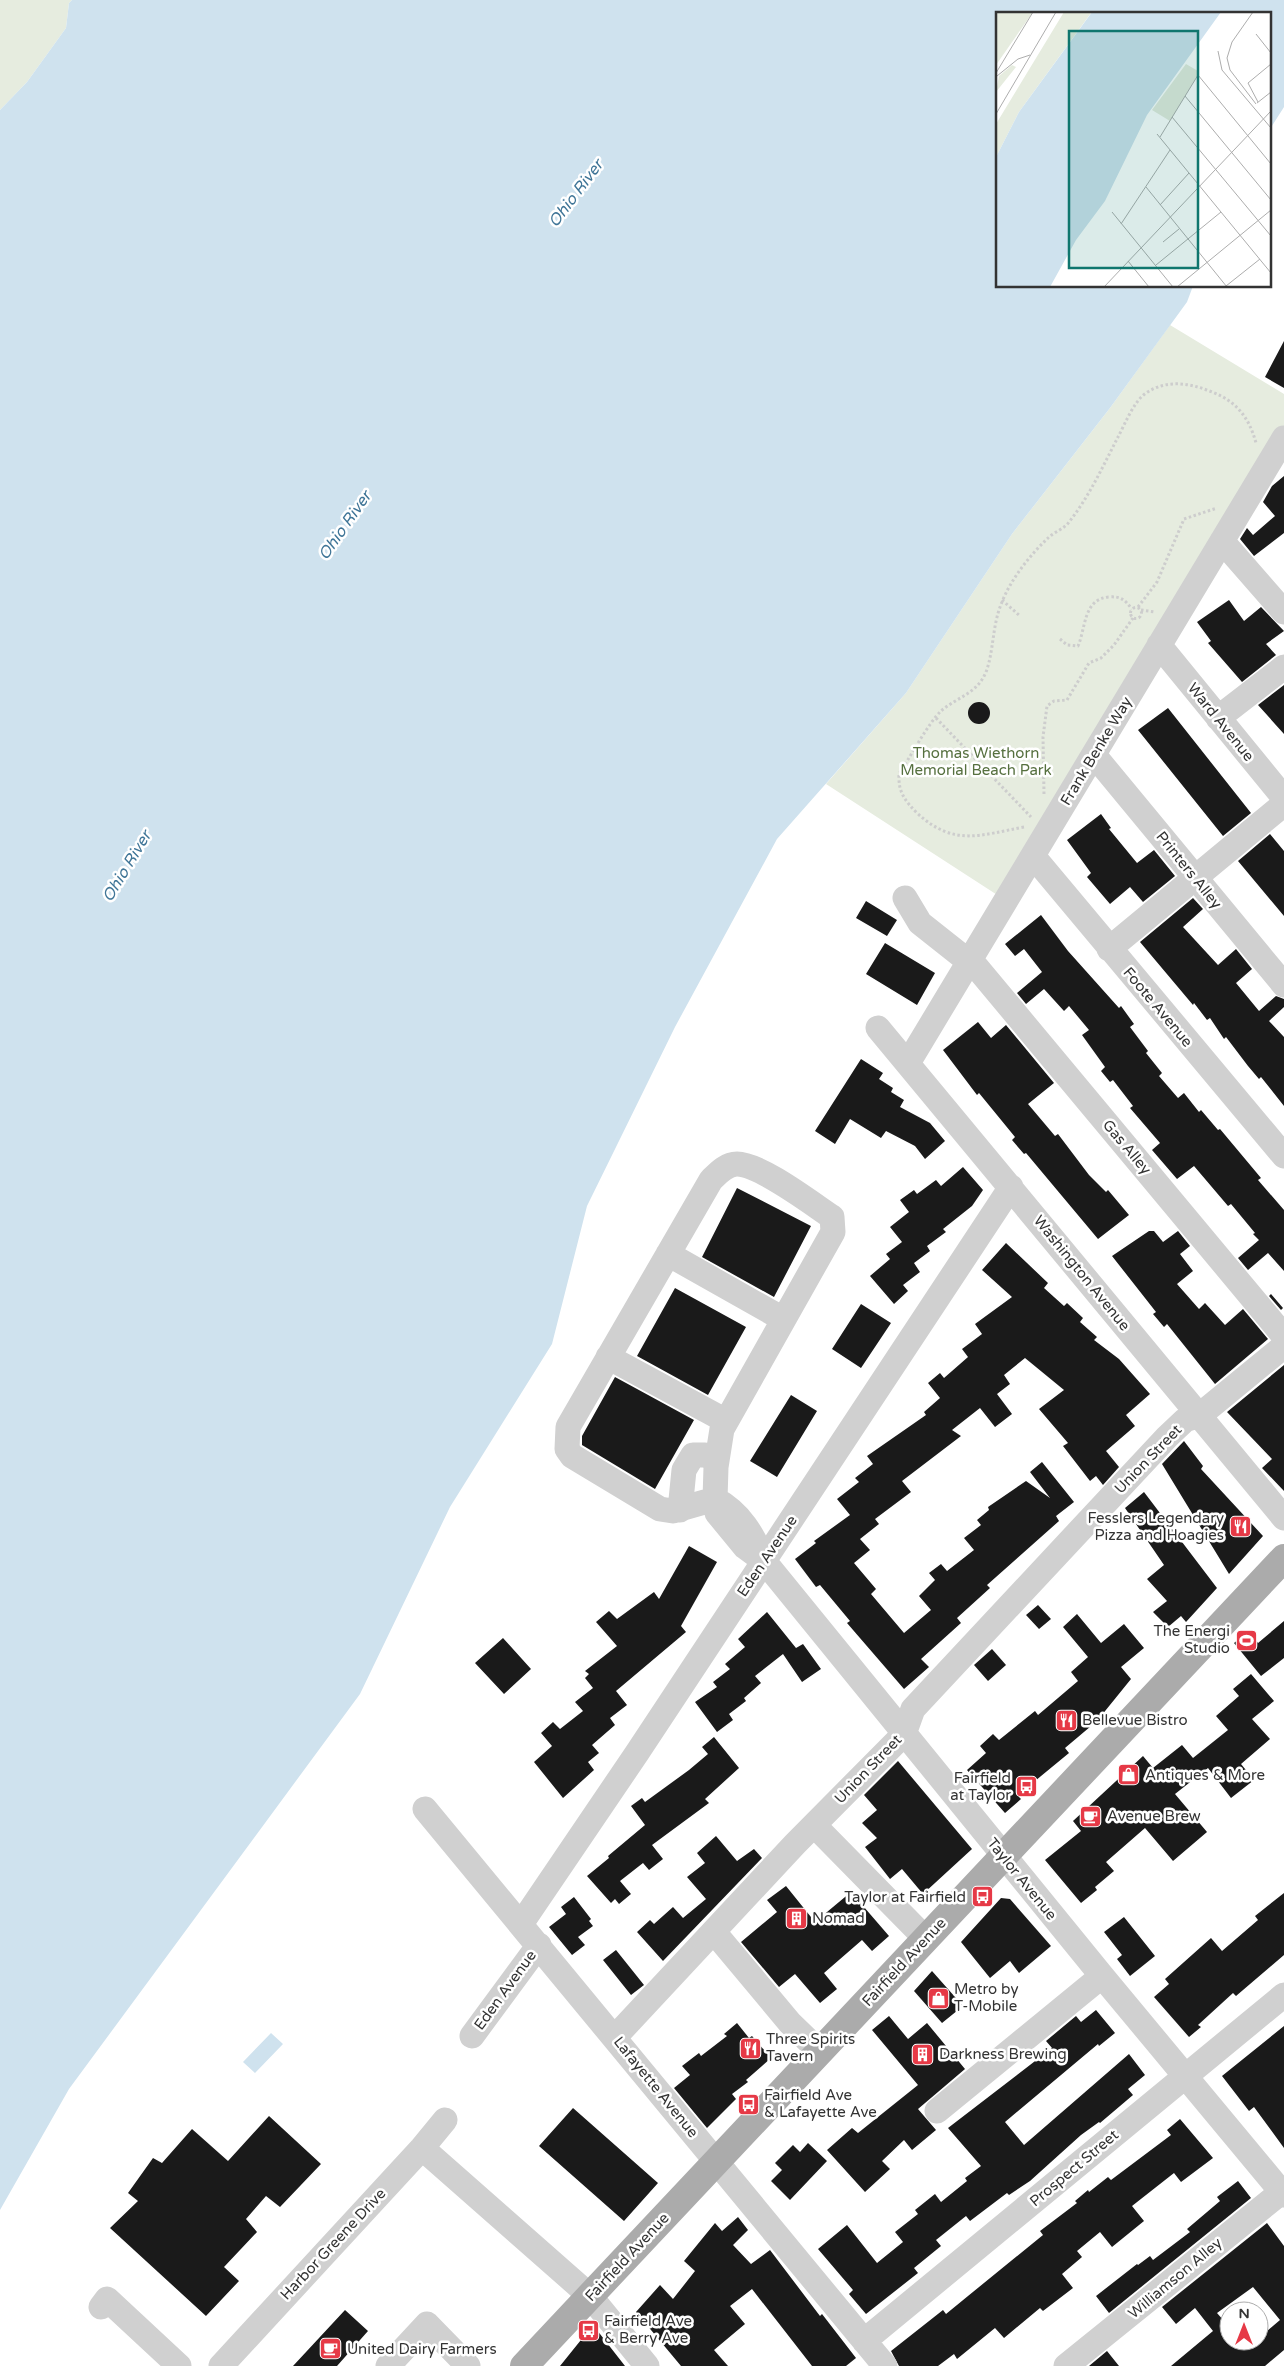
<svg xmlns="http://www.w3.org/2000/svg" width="1284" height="2366" viewBox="0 0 1284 2366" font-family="'Varela Round',sans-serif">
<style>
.green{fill:#e6ecdf}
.water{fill:#cfe2ee}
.building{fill:#1a1a1a;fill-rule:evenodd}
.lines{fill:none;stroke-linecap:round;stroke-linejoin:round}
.path{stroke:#cdcdcd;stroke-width:3;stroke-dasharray:2.5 2.5;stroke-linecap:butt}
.minor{stroke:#d0d0d0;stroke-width:25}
.major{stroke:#ababab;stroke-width:28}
.labels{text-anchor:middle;stroke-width:5;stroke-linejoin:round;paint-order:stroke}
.street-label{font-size:15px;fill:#333;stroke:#fff}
.park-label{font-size:15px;fill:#56703f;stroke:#fff}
.poi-label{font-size:15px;fill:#333;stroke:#fff;text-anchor:start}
.water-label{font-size:16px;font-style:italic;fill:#3f7597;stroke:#fff}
.inset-road{fill:none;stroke:#adadad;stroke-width:1}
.view{fill:#0f766e;fill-opacity:0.15;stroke:#0f766e;stroke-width:2.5}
.inset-edge{fill:none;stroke:#333;stroke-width:2.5}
</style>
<rect width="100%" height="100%" fill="#fff"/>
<!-- green -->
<path class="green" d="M0 0H72L69 3 66 28 27 82 0 110Z
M1170 325 1284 394V437L1005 900 826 784 906 693 1012 534 1110 408Z"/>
<!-- water -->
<path class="water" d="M72 0H1284V107L1270 129V14H998V286H1193L1187 302 1110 408 1012 534 906 693 777 839 675 1027 587 1206 552 1344 450 1507 360 1694 69 2089 0 2210V110L27 82 66 28 69 3Z
M271 2033 283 2044 255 2073 243 2062Z"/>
<!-- building -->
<path class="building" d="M1284 341V388L1265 377Z
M1284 476V533L1254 556 1240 539 1247 528 1253 535 1275 516 1263 502 1272 486Z
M1229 600 1244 621 1261 607 1284 631 1266 644 1276 655 1242 682 1208 643 1211 641 1197 622Z
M1284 685V734L1258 705Z
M968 713a11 11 0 1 1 22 0a11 11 0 1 1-22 0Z
M1168 708 1251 813 1223 836 1138 730Z
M1101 814 1111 828 1109 829 1137 863 1154 850 1175 876 1143 902 1130 887 1110 904 1087 877 1091 873 1067 840Z
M1270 834 1284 851V916L1238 861Z
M1193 898 1203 909 1183 927 1218 965 1236 949 1252 969 1236 983 1259 1011 1276 996 1284 999V1007L1269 1021 1284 1037V1106L1261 1077 1259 1079 1248 1066 1226 1037 1224 1039 1210 1018 1207 1020 1194 1003 1193 1005 1140 942Z
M866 901 897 920 887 936 856 918Z
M1041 915 1068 951 1119 1008 1121 1006 1134 1024 1130 1027 1148 1051 1146 1053 1162 1073 1159 1076 1178 1098 1184 1093 1199 1112 1201 1110 1218 1130 1220 1129 1261 1178 1258 1180 1284 1210V1271L1268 1253 1248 1270 1238 1258 1259 1240 1253 1234 1255 1233 1231 1204 1228 1206 1194 1166 1177 1179 1152 1150 1160 1143 1130 1108 1133 1106 1113 1080 1110 1082 1101 1071 1105 1067 1082 1035 1089 1030 1069 1006 1064 1011 1044 989 1026 1004 1017 993 1042 972 1024 949 1015 956 1005 944Z
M885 943 935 973 917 1005 866 974Z
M978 1022 991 1038 1006 1025 1054 1083 1028 1104 1055 1136 1058 1134 1089 1175 1106 1192 1108 1190 1129 1215 1098 1239 1026 1153 1024 1154 1012 1140 1015 1137 979 1093 977 1095 943 1050Z
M861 1059 883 1073 879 1079 893 1088 891 1092 904 1100 900 1107 930 1123 945 1141 925 1159 915 1146 886 1131 881 1138 850 1119 835 1144 815 1131Z
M963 1167 983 1190 972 1206 943 1229 946 1232 927 1246 930 1251 914 1263 920 1272 903 1285 908 1291 894 1304 870 1276 890 1259 886 1254 902 1242 890 1227 909 1212 900 1200 914 1190 917 1194 936 1180 941 1186Z
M737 1188 811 1226 774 1297 702 1257Z
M1149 1231H1154L1163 1242 1178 1231 1190 1246 1180 1254 1193 1271 1177 1284 1199 1309 1205 1303 1225 1325 1243 1309 1268 1339 1215 1384 1167 1324 1164 1327 1153 1314 1156 1312 1112 1256Z
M1006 1243 1048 1283 1044 1288 1064 1306 1067 1303 1083 1318 1080 1322 1097 1337 1094 1340 1119 1359 1150 1394 1126 1415 1135 1426 1106 1451 1119 1467 1103 1485 1096 1476 1090 1481 1063 1446 1068 1443 1039 1409 1064 1390 1025 1358 1004 1375 1010 1384 997 1394 1012 1414 995 1427 980 1408 952 1430 961 1436 902 1481 911 1492 875 1519 879 1524 860 1539 870 1550 854 1563 876 1589 871 1594 904 1633 931 1610 919 1596 935 1580 929 1573 941 1564 947 1571 974 1550 964 1538 981 1525 977 1520 989 1510 988 1507 1026 1481 1050 1498 1030 1472 1042 1462 1074 1502 1056 1516 1059 1521 987 1585 990 1588 957 1618 961 1623 921 1659 929 1667 904 1689 847 1623 850 1621 820 1585 816 1587 795 1559 816 1543 814 1541 850 1515 837 1499 859 1482 855 1478 873 1464 867 1456 926 1415 924 1412 940 1398 928 1383 940 1373 944 1378 968 1357 962 1349 982 1334 975 1324 1012 1297 982 1270Z
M675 1288 746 1327 708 1395 637 1356Z
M1271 1294 1283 1308 1281 1310 1269 1296Z
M861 1304 891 1323 861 1368 832 1349Z
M1284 1365V1491L1262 1468 1272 1459 1227 1412Z
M615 1377 694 1420 655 1489 582 1445V1436Z
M791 1395 817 1411 777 1477 750 1461Z
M1184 1441 1203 1466 1201 1469 1263 1536 1229 1574 1162 1464Z
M1144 1492 1217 1588 1186 1622 1181 1616 1168 1627 1153 1612 1167 1601 1147 1579 1164 1565 1125 1508Z
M689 1546 717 1562 681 1626 686 1632 616 1691 627 1705 610 1718 615 1725 592 1745 599 1753 588 1762 594 1770 563 1798 534 1762 552 1746 541 1733 553 1722 560 1729 583 1711 575 1702 593 1688 585 1678 589 1674 585 1671 617 1646 596 1622 609 1611 617 1619 654 1592 659 1599Z
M1038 1605 1051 1619 1039 1629 1026 1615Z
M767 1612 796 1648 803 1644 821 1669 802 1682 783 1654 755 1676 761 1683 744 1698 746 1701 729 1714 733 1720 717 1732 695 1702 717 1687 713 1682 730 1669 725 1664 745 1647 738 1639Z
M1077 1614 1101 1643 1124 1624 1144 1648 1121 1667 1131 1679 1097 1721 1065 1748 1069 1753 1035 1781 1019 1797 1021 1799 1005 1813 967 1770 986 1753 980 1746 993 1734 999 1740 1035 1711 1038 1715 1078 1681 1071 1672 1088 1657 1063 1627Z
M1284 1621V1658L1261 1676 1234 1643 1249 1631 1258 1643Z
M503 1638 531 1669 504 1694 475 1663Z
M992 1649 1006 1665 988 1681 974 1665Z
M1251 1674 1274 1701 1252 1719 1270 1739 1241 1764 1254 1780 1231 1798 1208 1768 1175 1794 1207 1832 1173 1861 1145 1828 1106 1862 1114 1871 1095 1887 1097 1890 1081 1903 1045 1860 1081 1831 1073 1821 1143 1756 1153 1768 1182 1745 1193 1758 1228 1730 1216 1716 1239 1696 1233 1689Z
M714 1737 739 1768 705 1799 709 1803 652 1845 663 1859 649 1870 643 1863 620 1881 631 1894 619 1904 615 1899 611 1903 587 1876 609 1858 608 1856 645 1825 631 1806 642 1798 645 1802 689 1770 708 1754 702 1747Z
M898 1761 972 1849 923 1894 902 1869 890 1879 865 1847 877 1838 862 1823 877 1810 864 1795Z
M716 1836 737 1861 754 1849 762 1858 663 1961 637 1932 650 1920 654 1924 673 1907 683 1918 706 1899 687 1877 705 1863 697 1853Z
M786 1886 815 1922 851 1892 889 1936 872 1951 862 1940 824 1973 837 1989 820 2003 795 1974 779 1987 741 1942 777 1912 767 1900Z
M1284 1893V1955L1236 1996 1233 1993 1198 2025 1201 2027 1189 2037 1154 1997 1169 1984 1165 1979 1211 1938 1222 1951 1258 1920 1255 1916Z
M574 1897 591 1919 589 1921 593 1926 578 1937 585 1945 572 1955 549 1927 566 1914 561 1907Z
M1001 1898 1010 1899 1051 1946 1019 1973 1010 1961 990 1978 961 1942Z
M1124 1917 1155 1956 1130 1976 1117 1959 1122 1955 1104 1932Z
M616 1950 644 1985 631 1995 603 1960Z
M932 1971 963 2006 942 2023 914 1991Z
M1096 2010 1115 2033 1099 2046 1098 2044 1005 2122 1024 2145 1129 2054 1145 2075 1128 2089 1133 2095 1100 2123 1099 2122 1081 2135 1030 2181 1009 2195 1007 2193 970 2221 966 2216 936 2240 941 2246 914 2268 918 2273 866 2314 849 2294 853 2290 818 2249 847 2225 877 2263 903 2242 895 2232 918 2214 915 2210 935 2194 941 2202 967 2181 965 2178 981 2166 948 2128 1052 2048 1046 2041 1076 2016 1081 2022Z
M889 2016 908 2039 927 2023 965 2069 918 2109 936 2130 912 2150 904 2140 882 2161 890 2169 865 2192 827 2150 852 2128 858 2133 918 2085 872 2030Z
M737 2023 749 2038 752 2036 771 2058 746 2080 748 2082 732 2094 736 2099 707 2128 674 2088 690 2075 682 2066 699 2053 701 2056 727 2036 724 2034Z
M1284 2026V2148L1254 2107 1249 2111 1222 2076Z
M573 2108 658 2183 624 2221 539 2146Z
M269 2116 321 2164 280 2207 266 2196 246 2219 257 2232 224 2267 239 2281 206 2316 110 2228 138 2201 128 2193 153 2158 162 2163 192 2129 228 2161Z
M1180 2119 1213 2158 1181 2182 1174 2173 1132 2206 1144 2221 1112 2247 1100 2232 1077 2251 1082 2257 1062 2274 1073 2288 1043 2311 1040 2308 1004 2338 995 2328 957 2359 954 2354 938 2366H899L891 2351 943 2310 946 2314 968 2296 1043 2235 1040 2231 1077 2203 1075 2201 1088 2190 1089 2192 1108 2177 1111 2180 1171 2135 1167 2130Z
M808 2143 827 2161 790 2200 771 2181 782 2170 775 2163 793 2145 800 2152Z
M1238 2181 1251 2198 1109 2313 1096 2296 1137 2264 1138 2265 1150 2256 1153 2260 1190 2232 1187 2229 1220 2201 1217 2197Z
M738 2217 748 2230 733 2245 751 2264 770 2250 820 2316 822 2314 856 2358 846 2366H812L752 2289 730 2306 745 2324 714 2350 728 2366H681L636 2312 660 2285 673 2299 695 2271 684 2261 715 2223 722 2231Z
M1267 2223 1284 2246V2350L1265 2366H1171L1213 2331 1195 2308 1176 2324 1162 2307ZM1253 2287 1280 2320 1259 2338V2341H1255L1246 2348 1240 2341H1229V2318L1224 2321 1217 2313Z
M345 2310 368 2331 337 2366H293Z
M593 2325 625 2366H560Z
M1107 2351 1119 2366H1089Z"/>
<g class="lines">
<!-- path -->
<path class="path" d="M1002 600 1020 616
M1138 607 1157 582 1184 519 1217 508
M1130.5 613a5.5 5.5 0 1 1 11 0a5.5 5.5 0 1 1-11 0Z
M1141 610 1155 612
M1060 639 1067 645 1078 646C1086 628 1083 599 1109 597 1121 596 1125 600 1132 609
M936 718 1031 817
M1044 794 1043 737 1047 706 1054 701 1067 700 1089 663 1101 658 1114 645 1133 618
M1024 827C980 835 955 847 918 814 905 801 898 792 899 774 909 759 929 722 941 711 957 697 977 694 986 672 994 651 992 625 1002 602 1011 579 1030 555 1048 538 1054 532 1064 529 1069 522 1089 497 1103 466 1118 437 1125 424 1134 401 1146 393 1167 379 1190 383 1212 392 1236 401 1249 417 1256 443"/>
<!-- minor -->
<path class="minor" d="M1222 541 1284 612
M1159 645 1284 798
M1218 718 1284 667
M1094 755 1284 985
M1033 856 1284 1156
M905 898 920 923 968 961
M1109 949 1284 804
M969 958 1284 1336
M878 1028 1284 1518
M908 1063 1284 438
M668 1254 783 1319
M608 1357 726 1421
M680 1510 684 1470 693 1455H705L717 1460
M764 1561C753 1535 741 1513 715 1499L673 1511 660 1509 572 1456 567 1449 568 1427 711 1180C718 1173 726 1164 737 1164 760 1164 811 1203 832 1217L833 1232 722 1429 716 1467 715 1499 717 1513 745 1547 764 1561 1102 1976 1284 2195
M425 1809 885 2366
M814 1825 926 1939
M521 1924 637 1753 1011 1187
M714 1932 790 2023 820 2052
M472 2036 539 1945
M615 2037 795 1844 904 1734 913 1709 1167 1437 1185 1420 1200 1415 1284 1346
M937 2111 1102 1976
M422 2148 590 2296 647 2366
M101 2307 107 2299 179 2366
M864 2341 1284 1995
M221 2366 422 2148 445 2120
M388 2366 427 2324 468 2366
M1066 2366 1284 2190"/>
<!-- major -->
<path class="major" d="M524 2366 1284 1558"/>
</g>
<!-- icons -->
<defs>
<symbol id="restaurant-square" viewBox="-11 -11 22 22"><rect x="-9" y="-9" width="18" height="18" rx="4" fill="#e63946" stroke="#fff"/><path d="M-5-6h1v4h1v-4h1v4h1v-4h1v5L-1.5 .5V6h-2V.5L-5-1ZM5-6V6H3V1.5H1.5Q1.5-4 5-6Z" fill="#fff"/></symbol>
<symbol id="stadium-square" viewBox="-11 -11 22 22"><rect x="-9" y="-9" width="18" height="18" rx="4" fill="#e63946" stroke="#fff"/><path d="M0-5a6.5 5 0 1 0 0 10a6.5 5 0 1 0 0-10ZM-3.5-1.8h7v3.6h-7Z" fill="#fff"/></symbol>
<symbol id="shop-square" viewBox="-11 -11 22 22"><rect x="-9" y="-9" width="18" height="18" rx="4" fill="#e63946" stroke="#fff"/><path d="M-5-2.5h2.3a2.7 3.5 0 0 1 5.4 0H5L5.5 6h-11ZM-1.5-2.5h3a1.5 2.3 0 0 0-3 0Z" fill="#fff"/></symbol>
<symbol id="bus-square" viewBox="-11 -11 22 22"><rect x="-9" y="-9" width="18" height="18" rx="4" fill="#e63946" stroke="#fff"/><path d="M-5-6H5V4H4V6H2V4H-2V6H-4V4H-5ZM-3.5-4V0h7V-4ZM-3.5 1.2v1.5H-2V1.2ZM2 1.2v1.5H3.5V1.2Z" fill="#fff"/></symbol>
<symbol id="cafe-square" viewBox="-11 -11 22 22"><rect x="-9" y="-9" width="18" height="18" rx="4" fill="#e63946" stroke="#fff"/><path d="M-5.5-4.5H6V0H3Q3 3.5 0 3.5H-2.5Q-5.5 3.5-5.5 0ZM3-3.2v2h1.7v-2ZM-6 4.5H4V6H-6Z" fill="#fff"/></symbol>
<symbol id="building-square" viewBox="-11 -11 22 22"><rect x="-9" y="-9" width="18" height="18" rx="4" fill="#e63946" stroke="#fff"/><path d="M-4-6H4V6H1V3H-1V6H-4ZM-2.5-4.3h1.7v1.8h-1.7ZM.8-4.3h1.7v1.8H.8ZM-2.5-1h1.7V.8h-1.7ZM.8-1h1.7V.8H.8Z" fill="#fff"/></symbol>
</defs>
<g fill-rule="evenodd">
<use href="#restaurant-square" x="1228" y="1514" width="25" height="25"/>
<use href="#stadium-square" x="1234" y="1628" width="25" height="25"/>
<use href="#restaurant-square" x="1054" y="1708" width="25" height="25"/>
<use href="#shop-square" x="1116" y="1762" width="25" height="25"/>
<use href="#bus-square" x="1014" y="1774" width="25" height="25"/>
<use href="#cafe-square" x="1078" y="1804" width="25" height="25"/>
<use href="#bus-square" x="970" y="1884" width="25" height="25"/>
<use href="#building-square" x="784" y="1906" width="25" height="25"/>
<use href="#shop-square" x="926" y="1986" width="25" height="25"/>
<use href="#restaurant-square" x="738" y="2036" width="25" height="25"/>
<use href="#building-square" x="910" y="2042" width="25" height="25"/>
<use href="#bus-square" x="736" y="2092" width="25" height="25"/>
<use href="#bus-square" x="576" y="2318" width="25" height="25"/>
<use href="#cafe-square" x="318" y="2336" width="25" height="25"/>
</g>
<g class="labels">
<!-- street labels -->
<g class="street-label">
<text transform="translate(1221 722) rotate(51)" y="5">Ward Avenue</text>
<text transform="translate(1096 751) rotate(-59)" y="5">Frank Benke Way</text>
<text transform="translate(1189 870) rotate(51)" y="5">Printers Alley</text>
<text transform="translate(1158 1007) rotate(50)" y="5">Foote Avenue</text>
<text transform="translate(1127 1147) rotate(50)" y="5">Gas Alley</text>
<text transform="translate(1082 1273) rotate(51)" y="5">Washington Avenue</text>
<text transform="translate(1148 1459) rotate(-46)" y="5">Union Street</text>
<text transform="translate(767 1556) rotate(-56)" y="5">Eden Avenue</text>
<text transform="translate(868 1769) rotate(-46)" y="5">Union Street</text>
<text transform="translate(1022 1879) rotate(51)" y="5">Taylor Avenue</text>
<text transform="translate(904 1962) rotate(-47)" y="5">Fairfield Avenue</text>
<text transform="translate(505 1990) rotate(-54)" y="5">Eden Avenue</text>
<text transform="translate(656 2087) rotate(51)" y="5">Lafayette Avenue</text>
<text transform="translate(1074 2168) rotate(-40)" y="5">Prospect Street</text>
<text transform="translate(333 2244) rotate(-47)" y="5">Harbor Greene Drive</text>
<text transform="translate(627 2257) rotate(-47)" y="5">Fairfield Avenue</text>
<text transform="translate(1175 2278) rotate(-40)" y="5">Williamson Alley</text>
</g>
<!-- park labels -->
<g class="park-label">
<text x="976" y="758">Thomas Wiethorn<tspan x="976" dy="17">Memorial Beach Park</tspan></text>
</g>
<!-- poi labels -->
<g class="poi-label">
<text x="1224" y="1523" text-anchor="end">Fesslers Legendary<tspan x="1224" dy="17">Pizza and Hoagies</tspan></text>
<text x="1230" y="1636" text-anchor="end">The Energi<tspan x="1230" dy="17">Studio</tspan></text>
<text x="1082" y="1725">Bellevue Bistro</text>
<text x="1145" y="1780">Antiques &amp; More</text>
<text x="1011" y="1783" text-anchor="end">Fairfield<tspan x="1011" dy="17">at Taylor</tspan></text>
<text x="1107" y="1821">Avenue Brew</text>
<text x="966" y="1902" text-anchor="end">Taylor at Fairfield</text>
<text x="812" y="1923">Nomad</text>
<text x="954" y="1994">Metro by<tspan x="954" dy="17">T-Mobile</tspan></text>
<text x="766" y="2044">Three Spirits<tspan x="766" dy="17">Tavern</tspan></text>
<text x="939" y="2059">Darkness Brewing</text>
<text x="764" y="2100">Fairfield Ave<tspan x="764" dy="17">&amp; Lafayette Ave</tspan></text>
<text x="604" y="2326">Fairfield Ave<tspan x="604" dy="17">&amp; Berry Ave</tspan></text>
<text x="347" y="2354">United Dairy Farmers</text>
</g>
<!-- water labels -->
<g class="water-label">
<text transform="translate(575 193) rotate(-53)" y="6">Ohio River</text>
<text transform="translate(344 525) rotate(-55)" y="6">Ohio River</text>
<text transform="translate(126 866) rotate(-59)" y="6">Ohio River</text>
</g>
</g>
<!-- overview -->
<g transform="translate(996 12)">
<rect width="275" height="275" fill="#fff"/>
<path d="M0 0H37L0 53ZM68 0 95 1 23 100 0 145V112ZM190 52 202 59V63L174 109 156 98ZM16 53 20 55 0 80 3 64Z" fill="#e6ecdf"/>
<path d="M96 0H225L151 103 109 189 80 228 54 275H0V145L23 100Z" fill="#cfe2ee"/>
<path class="inset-road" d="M257 0 236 30 231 46 234 58 260 92M260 22 275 41M222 39 226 58 275 116M0 61 37 0M1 64 22 47 34 43M189 84 275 188M262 90 252 71 275 52M261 91 275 80M0 102 60 0M176 105 275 224M161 122 275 261M164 125 202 63 275 152M150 175 231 275M164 193 193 161M116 200 177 275M125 212 174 138M167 230 183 217M132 249 153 275M160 253 225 200M230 274 264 247M108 275 275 99M181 275 275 198"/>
<path class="view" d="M73 19H202V256H73Z"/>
<rect width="275" height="275" class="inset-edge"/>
</g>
<!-- north arrow -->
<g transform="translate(1244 2326)"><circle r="24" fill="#ffffff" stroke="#adadad"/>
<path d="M0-4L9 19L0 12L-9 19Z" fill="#e63946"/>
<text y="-8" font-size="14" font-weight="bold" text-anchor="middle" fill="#333333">N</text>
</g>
</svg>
